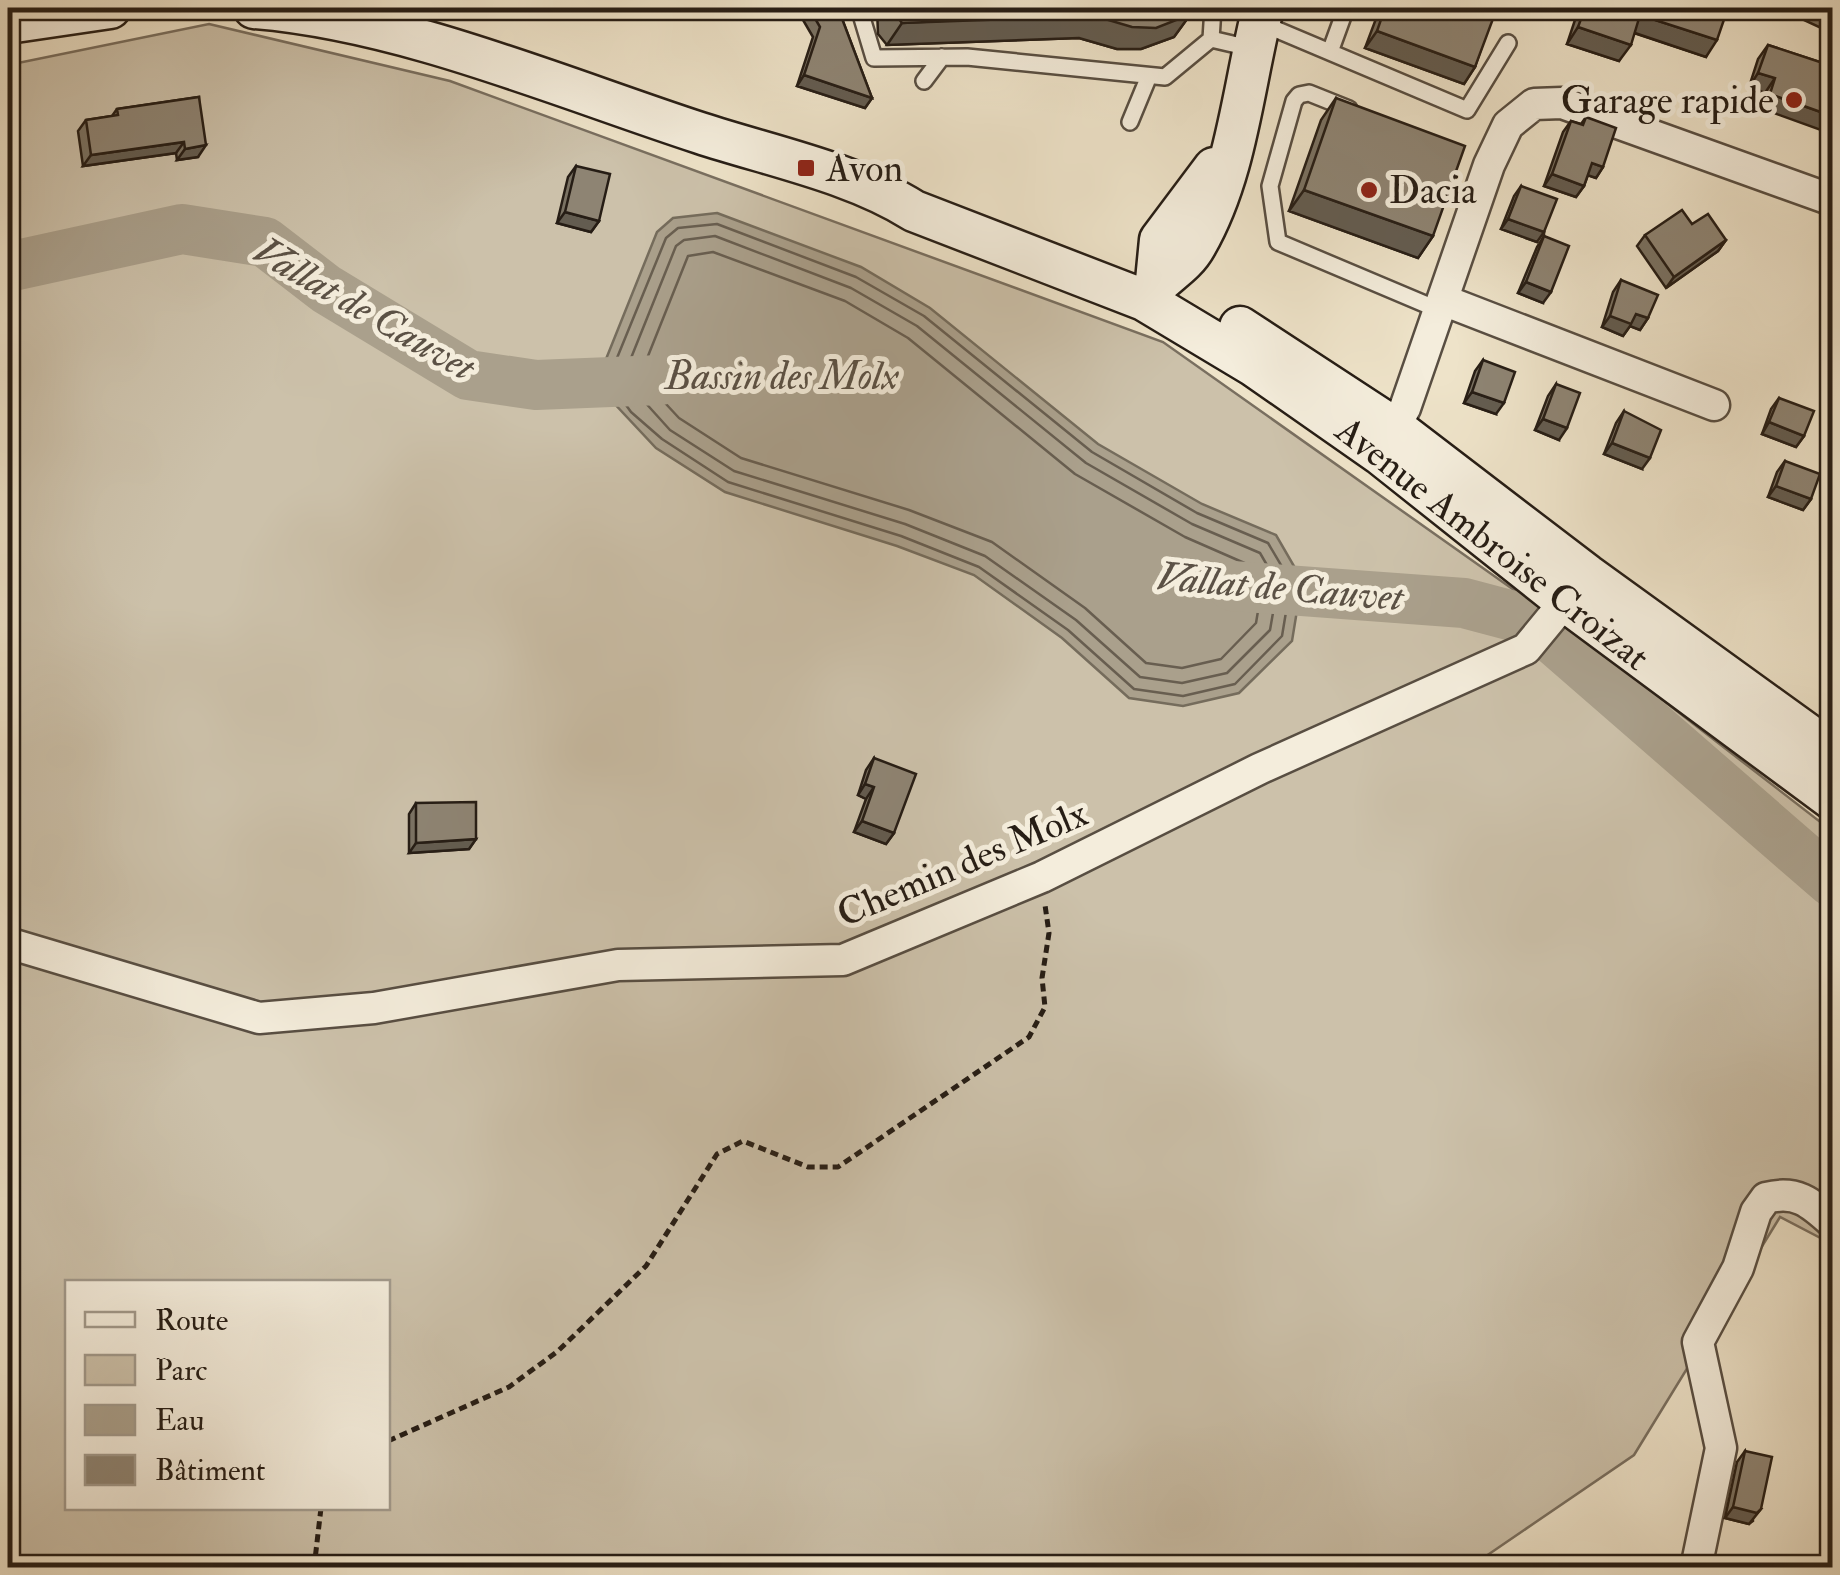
<svg xmlns="http://www.w3.org/2000/svg" width="1840" height="1575" viewBox="0 0 1840 1575" font-family="'IM FELL Double Pica',serif">
<style>
.green{fill:#ccc1aa;stroke:#796f60;stroke-width:2.5;fill-rule:evenodd}
.water{fill:#aaa08c;stroke:#756c5c;stroke-width:2.5}
.lines{fill:none;stroke-linecap:round;stroke-linejoin:round}
.shore{stroke:#685e50;stroke-width:2.5}
.river{stroke:#aaa08c;stroke-width:50}
.service-casing{stroke:#584e42;stroke-width:20}
.minor-casing{stroke:#584e42;stroke-width:35}
.secondary-casing{stroke:#261d15;stroke-width:45}
.path{stroke:#261d15;stroke-width:5;stroke-dasharray:8 5;stroke-linecap:butt}
.service{stroke:#f4eddc;stroke-width:15}
.minor{stroke:#f4eddc;stroke-width:30}
.secondary{stroke:#f4eddc;stroke-width:40}
.wall{fill:#7a7263;stroke:#261d15;stroke-width:2.5}
.shaded-wall{fill:#635c50;stroke:#261d15;stroke-width:2.5}
.building{fill:#8e8473;stroke:#261d15;stroke-width:2.5}
.poi-dot{fill:#8f2418;stroke:#f4eddc;stroke-width:4}
.labels{text-anchor:middle;stroke-width:10;stroke-linejoin:round;paint-order:stroke}
.poi-label{font-size:38px;fill:#261d15;stroke:#f4eddc;text-anchor:start}
.street-label{font-size:38px;fill:#261d15;stroke:#f4eddc}
.water-label{font-size:40px;font-style:italic;fill:#5b5145;stroke:#f4eddc}
</style>
<rect width="100%" height="100%" fill="#eee3c9"/>
<filter id="stains"><feTurbulence type="fractalNoise" baseFrequency=".002" numOctaves="4"/><feColorMatrix values="0 0 0 0 .2 0 0 0 0 .09 0 0 0 0 .02 0 0 0 .5 -.17"/></filter>
<radialGradient id="worn" r=".72"><stop offset=".6" stop-color="#630" stop-opacity="0"/><stop offset="1" stop-color="#630" stop-opacity=".3"/></radialGradient>
<!-- green -->
<path class="green" d="M209 24 450 81 1163 342 1589 643 1832 831V1244L1780 1217 1634 1455 1470 1567 8 1568V65ZM68 1282H388V1508H68Z"/>
<!-- water -->
<path class="water" d="M717 213 861 267 930 308 1098 444 1202 504 1276 535 1302 580 1292 641 1239 693 1183 706 1129 698 1062 638 974 575 897 546 725 492 656 448 596 384 657 232 673 218Z"/>
<g class="lines">
<!-- shore -->
<path class="shore" d="M717 224 856 277 924 316 1092 452 1197 513 1268 543 1291 582 1282 636 1235 684 1183 696 1134 689 1068 630 979 567 901 536 728 482 662 439 631 412 608 380 666 238 678 228Z
M715 236 851 288 917 326 1086 463 1192 524 1260 553 1278 584 1270 630 1227 673 1182 683 1140 677 1076 620 985 556 905 524 734 471 670 430 623 378 676 246 684 240Z
M713 252 845 301 908 338 1075 474 1185 537 1249 565 1262 587 1256 623 1221 659 1182 668 1146 663 1085 608 992 542 909 510 741 458 679 418 640 376 688 256Z"/>
<!-- river -->
<path class="river" d="M8 267 182 229 265 242 326 289 468 375 536 385 661 380
M1232 586 1464 603 1532 621 1832 882"/>
<defs>
<path id="service" d="M859 8 874 58 967 57 1165 77 1211 39 1213 8
M1263 24 1467 110 1508 43
M1211 39 1254 49
M1330 52 1346 8
M924 81 942 57
M1349 109 1309 93 1299 95 1294 101 1270 186 1278 242 1439 310
M1130 122 1149 76"/>
<path id="minor" d="M393 8 411 39
M1443 300 1714 405
M1384 447 1405 408 1489 165 1508 125 1534 104 1562 103 1832 200
M8 943 259 1018 374 1008 618 965 843 960 1042 877 1259 769 1526 649 1577 587
M1696 1568 1721 1448 1698 1342 1738 1268 1756 1212 1766 1198C1796 1190 1810 1202 1832 1222"/>
<path id="secondary" d="M254 8C403 20 559 87 700 133 770 156 852 172 914 211L1144 300 1254 366 1380 454 1565 601 1832 799
M8 23 110 8
M1156 281 1160 240 1214 168
M1144 300C1158 277 1183 269 1196 245 1237 174 1243 87 1263 8
M1240 327 1396 429 1587 575 1832 752"/>
</defs>
<!-- service casing -->
<use href="#service" class="service-casing"/>
<!-- minor casing -->
<use href="#minor" class="minor-casing"/>
<!-- secondary casing -->
<use href="#secondary" class="secondary-casing"/>
<!-- path -->
<path class="path" d="M388 1441 509 1387 558 1351 646 1266 717 1154 743 1141 808 1167H838L1029 1037 1045 1007 1042 978 1049 933 1045 905
M314 1568 321 1508"/>
<!-- service -->
<use href="#service" class="service"/>
<!-- minor -->
<use href="#minor" class="minor"/>
<!-- secondary -->
<use href="#secondary" class="secondary"/>
</g>
<!-- wall -->
<path class="wall" d="M796 8H838L872 98 865 108 797 86 813 37Z
M877 8H1195L1174 37 1141 49H1117L1079 38 887 45 878 34Z
M1380 8H1495L1475 67 1464 84 1365 48Z
M1574 8H1728L1706 57 1634 33 1619 61 1567 44 1577 14 1572 12Z
M1797 8H1832V33L1793 15Z
M1768 45 1832 66 1760 108 1765 93 1749 87 1758 59Z
M199 97 198 157 177 160 176 153 83 166 78 131 86 120 112 116 117 109Z
M1336 98 1433 236 1418 258 1289 211 1321 120Z
M1586 117 1603 167 1596 178 1588 175 1584 186 1576 197 1544 186 1563 132 1571 121 1581 124Z
M576 166 599 221 591 232 557 223 568 177Z
M1521 186 1537 242 1501 229 1514 196Z
M1692 224 1726 240 1718 251 1666 288 1637 246 1645 235Z
M1544 236 1543 303 1518 293 1537 247Z
M1621 280 1648 318 1640 330 1630 326 1623 336 1602 327 1613 292Z
M1483 360 1496 414 1464 403 1475 371Z
M1556 384 1559 440 1535 430 1548 396Z
M1779 398 1804 436 1796 447 1762 434 1771 409Z
M1624 411 1642 469 1604 454 1616 423Z
M1785 461 1811 499 1803 510 1768 497 1777 472Z
M874 758 894 833 886 844 854 832 866 799 858 795 866 770Z
M416 803 476 839 469 849 409 853V814Z
M1745 1451 1753 1521 1749 1524 1725 1518 1737 1462Z"/>
<!-- shaded-wall -->
<path class="shaded-wall" d="M1195 8 1174 37 1141 49H1117L1079 38 887 45 902 23Z
M1575 8H1582L1577 14 1572 12Z
M1640 15 1717 40 1706 57 1629 31Z
M1578 27 1631 45 1619 61 1567 44Z
M1377 31 1475 67 1464 84 1365 48Z
M1758 73 1775 78 1765 93 1749 87Z
M804 75 872 98 865 108 797 86Z
M1770 94 1832 116V134L1760 108Z
M184 142 176 153 83 166 91 155Z
M206 145 198 157 177 160 185 149Z
M1592 163 1603 167 1596 178 1584 174Z
M1552 174 1584 186 1576 197 1544 186Z
M1304 190 1433 236 1418 258 1289 211Z
M565 212 599 221 591 232 557 223Z
M1508 219 1544 232 1537 242 1501 229Z
M1726 240 1718 251 1666 288 1674 277Z
M1526 282 1551 292 1543 303 1518 293Z
M1636 314 1648 318 1640 330 1630 326 1623 336 1602 327 1610 316Z
M1472 392 1504 403 1496 414 1464 403Z
M1543 419 1567 428 1559 440 1535 430Z
M1769 422 1804 436 1796 447 1762 434Z
M1612 443 1650 458 1642 469 1604 454Z
M1776 486 1811 499 1803 510 1768 497Z
M865 784 874 787 866 799 858 795Z
M862 821 894 833 886 844 854 832Z
M476 839 469 849 409 853 416 843Z
M1733 1507 1761 1509 1749 1524 1725 1518Z"/>
<!-- building -->
<path class="building" d="M809 8H838L872 98 804 75 820 27Z
M893 8H1195L1189 15 1156 28 1132 27 1095 16 902 23 894 12Z
M1385 8H1497L1475 67 1377 31Z
M1585 8H1728L1717 40 1640 15 1631 45 1578 27Z
M1817 8H1832V14Z
M1768 45 1832 66V116L1770 94 1775 78 1758 73Z
M199 97 206 145 185 149 184 142 91 155 86 120 118 115 117 109Z
M1336 98 1465 146 1433 236 1304 190Z
M1586 117 1616 128 1603 167 1592 163 1584 186 1552 174 1571 121 1583 125Z
M576 166 610 174 599 221 565 212Z
M1521 186 1557 199 1544 232 1508 219Z
M1682 210 1692 224 1708 214 1726 240 1674 277 1645 235Z
M1544 236 1569 246 1551 292 1526 282Z
M1621 280 1658 295 1648 318 1636 314 1631 324 1610 316Z
M1483 360 1515 372 1504 403 1472 392Z
M1556 384 1580 393 1567 428 1543 419Z
M1779 398 1814 411 1804 436 1769 422Z
M1624 411 1661 430 1650 458 1612 443Z
M1785 461 1820 474 1811 499 1776 486Z
M874 758 916 774 894 833 862 821 874 787 865 784Z
M476 802V839L416 843V803Z
M1745 1451 1772 1457 1761 1509 1757 1513 1733 1507Z"/>
<!-- markers -->
<g class="poi-dot">
<circle cx="1794" cy="100" r="10"/>
<rect x="796" y="158" width="20" height="20" rx="5"/>
<circle cx="1369" cy="190" r="10"/>
</g>
<g class="labels">
<!-- poi labels -->
<g class="poi-label">
<text x="1774" y="113" text-anchor="end">Garage rapide</text>
<text x="826" y="181">Avon</text>
<text x="1389" y="203">Dacia</text>
</g>
<!-- street labels -->
<g class="street-label">
<text transform="translate(1493 543) rotate(38)" y="13">Avenue Ambroise Croizat</text>
<text transform="translate(962 863) rotate(-23)" y="13">Chemin des Molx</text>
</g>
<!-- water labels -->
<g class="water-label">
<text transform="translate(365 308) rotate(30)" y="14">Vallat de Cauvet</text>
<text x="782" y="389">Bassin des Molx</text>
<text transform="translate(1280 586) rotate(5)" y="14">Vallat de Cauvet</text>
</g>
</g>
<!-- margin -->
<rect width="1840" height="1575" fill="none" stroke="#eee3c9" stroke-width="40"/>
<rect x="10" y="10" width="1820" height="1555" fill="none" stroke="#261d15" stroke-width="5"/>
<rect x="20" y="20" width="1800" height="1535" fill="none" stroke="#261d15" stroke-width="2.5"/>
<!-- legend -->
<rect x="65" y="1280" width="325" height="230" fill="#f4eddc" stroke="#a29a8c" stroke-width="2.5"/>
<rect x="85" y="1312" width="50" height="15" fill="#f4eddc" stroke="#a29a8c" stroke-width="2.5"/>
<text x="155" y="1330" font-size="30" fill="#261d15">Route</text>
<rect x="85" y="1355" width="50" height="30" fill="#ccc1aa" stroke="#a29a8c" stroke-width="2.5"/>
<text x="155" y="1380" font-size="30" fill="#261d15">Parc</text>
<rect x="85" y="1405" width="50" height="30" fill="#aaa08c" stroke="#a29a8c" stroke-width="2.5"/>
<text x="155" y="1430" font-size="30" fill="#261d15">Eau</text>
<rect x="85" y="1455" width="50" height="30" fill="#8e8473" stroke="#a29a8c" stroke-width="2.5"/>
<text x="155" y="1480" font-size="30" fill="#261d15">Bâtiment</text>
<rect width="100%" height="100%" filter="url(#stains)"/>
<rect width="100%" height="100%" fill="url(#worn)"/>
</svg>
